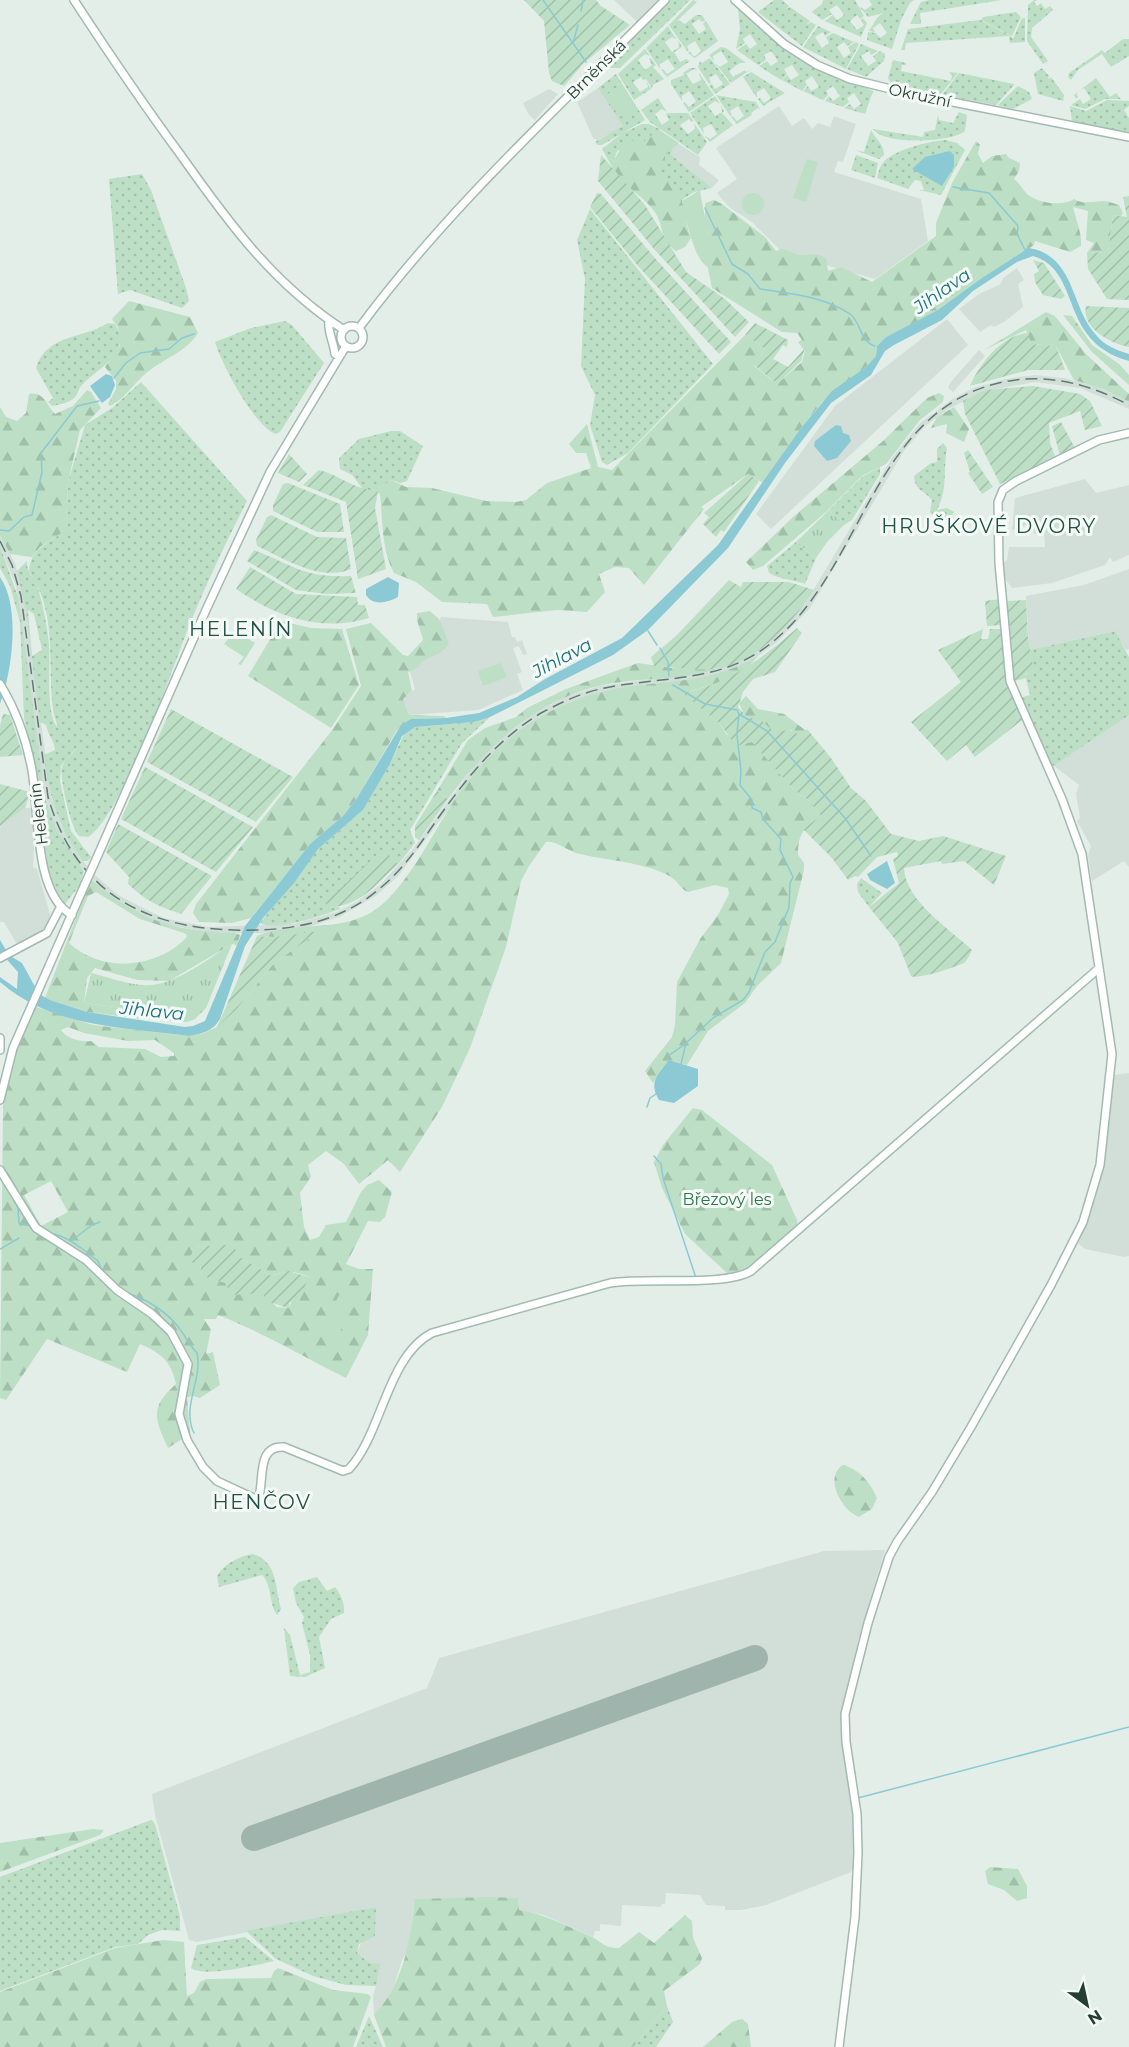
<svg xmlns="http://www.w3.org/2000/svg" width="1129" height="2047" viewBox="0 0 1129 2047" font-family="Montserrat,sans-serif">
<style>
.built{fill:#d2ded8}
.grass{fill:url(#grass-dots);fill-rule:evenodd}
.forest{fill:url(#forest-firs);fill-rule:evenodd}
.park{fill:url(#park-tufts)}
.garden{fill:url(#garden-furrows)}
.pitch{fill:#bcdfc5}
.water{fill:#8bcad4}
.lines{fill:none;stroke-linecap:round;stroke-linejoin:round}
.stream{stroke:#8bcad4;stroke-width:1.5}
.runway{stroke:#a0b4ae;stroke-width:26}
.secondary-casing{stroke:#a2bab1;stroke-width:10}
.secondary{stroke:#fff;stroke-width:7}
.rail{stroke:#5d7b73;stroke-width:1.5;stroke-dasharray:12 6;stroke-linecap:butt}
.secondary-bridge-casing{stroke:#a2bab1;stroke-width:10;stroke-linecap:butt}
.secondary-bridge{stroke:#fff;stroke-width:7}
.labels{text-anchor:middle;stroke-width:6;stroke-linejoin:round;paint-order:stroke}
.street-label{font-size:16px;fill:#234037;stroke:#f5faf7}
.park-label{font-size:16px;fill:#2b7847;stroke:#f5faf7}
.water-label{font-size:18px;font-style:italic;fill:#1a707e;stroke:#f5faf7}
.quarter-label{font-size:20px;letter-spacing:1.5px;fill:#1e5345;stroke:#f5faf7}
</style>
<defs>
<pattern id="grass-dots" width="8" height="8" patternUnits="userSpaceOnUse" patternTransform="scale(1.5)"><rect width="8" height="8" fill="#bcdfc5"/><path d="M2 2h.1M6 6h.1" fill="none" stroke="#a1c0aa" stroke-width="1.8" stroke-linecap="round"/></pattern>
<pattern id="forest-firs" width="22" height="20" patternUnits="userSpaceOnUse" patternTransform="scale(1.5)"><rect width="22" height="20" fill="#bcdfc5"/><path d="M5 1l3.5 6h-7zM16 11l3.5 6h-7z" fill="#a1c0aa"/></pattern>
<pattern id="park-tufts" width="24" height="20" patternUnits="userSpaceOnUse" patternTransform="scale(1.5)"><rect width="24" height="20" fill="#bcdfc5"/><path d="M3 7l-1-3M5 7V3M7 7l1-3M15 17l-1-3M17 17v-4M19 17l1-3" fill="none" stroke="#a1c0aa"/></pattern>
<pattern id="garden-furrows" width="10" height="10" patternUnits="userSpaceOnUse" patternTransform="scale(1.5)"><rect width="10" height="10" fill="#bcdfc5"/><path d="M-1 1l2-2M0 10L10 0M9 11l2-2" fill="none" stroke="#a1c0aa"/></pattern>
</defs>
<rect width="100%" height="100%" fill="#e4eee9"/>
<!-- built -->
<path class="built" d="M614 0H658L637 22Z
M598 88 624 127 597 140 593 138 577 102Z
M549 89 558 94 535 120 529 115 523 103Z
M779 106 792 126 804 118 812 129 818 123 830 127 834 116 856 124 843 162 838 161 834 172 921 199 928 241 875 279 818 263 789 259 752 222 729 207 717 193 737 179 716 148Z
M677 143 700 157 699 165 719 180 712 188 670 154Z
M1017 268 1024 280 1018 284 1023 307 1004 322 994 327 991 325 980 332 959 309 979 294 1001 284 1003 278Z
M947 319 968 345 771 529 756 514 835 406Z
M979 350 985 356 953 392 948 388 950 383Z
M1035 375 1063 378 1096 386 1129 402V409L1080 388 1035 382 985 391 948 409 924 427 904 451 810 608 776 643 749 662 720 674 689 681 602 691 570 702 540 717 506 742 481 766 398 876 377 895 339 917 312 926 265 933H208L161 923 132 910 103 890 74 858 56 828 42 786 16 586 0 546V535L15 564 24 596 51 796 61 826 78 855 95 875 118 895 163 918 208 927 294 924 337 912 358 901 381 884 412 850 477 762 502 738 537 712 568 696 600 686 710 671 736 661 764 645 805 604 892 458 920 423 951 400 973 388 1006 379Z
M1085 479 1096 493 1129 485V555L1113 562 1110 557 1105 565 1052 583 1012 588 1004 577V562L1007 560 1009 547H1045L1044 533 1034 534 1032 524 1034 522 1012 530 1015 498Z
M1129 569V649L1126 650 1114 631 1029 650 1026 596 1084 585Z
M441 617 508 622 512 637H515L517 642 522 640 527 654 523 655 519 646 513 648 522 672 517 674 523 690 478 710 409 715 403 699 415 689 407 661 435 633Z
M1129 715V867L1124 861 1092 881 1088 856 1091 846 1077 821 1080 818 1076 794 1079 785 1054 766Z
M25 808H33L35 826 33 867 37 869 50 914 48 930 18 946 4 922H0V826Z
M1129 1073V1256L1124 1257 1085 1249 1078 1243 1093 1205 1102 1173 1113 1075Z
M885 1550 858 1640 842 1717 841 1739 852 1796 854 1866 851 1872 766 1905 741 1910H725V1906L706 1905 700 1895 666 1893 665 1904H662L661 1907 622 1905 621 1926 600 1924V1931H595L593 1937 544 1915 519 1910 518 1898 414 1899 410 1948 402 1960 394 1986 383 2006 374 2015 373 1996 376 1986 370 1963 357 1953 376 1907 197 1942 189 1940 155 1815 152 1794 427 1688 439 1658 824 1551Z"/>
<!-- grass -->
<path class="grass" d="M670 0H690L620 68H604Z
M693 0 697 2 678 20 685 24 696 15H702L705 20 702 22 699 19 692 24 699 34 706 29 703 24 706 21 718 41 695 58 688 53 690 51 694 57 701 51 695 41 687 46 689 50 687 51 669 25Z
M774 0H782L789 6 786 9 790 7 810 21 806 25 811 22 816 25 802 46 758 12Z
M823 0H855L864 16 860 19 857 15 850 21 857 30 864 25 861 20 863 18 867 23 861 37 825 21 833 15 837 20 844 15 837 5 829 10 832 14 822 20 812 12 809 14 822 4Z
M869 0H914L910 3 901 20 892 49 867 40 868 32 876 33 880 38 887 33 880 23 873 28 875 32 869 31 877 18 883 13 868 17 859 6 865 10 872 5Z
M929 0H1002L920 13 921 24H910L921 2Z
M1034 0H1037L1034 2 1037 6 1041 3 1045 9 1050 6 1053 10 1032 28 1031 37 1048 61 1043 64 1027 41 1028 5Z
M738 8 792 52 873 91 865 114 844 108 850 104 854 109 861 104 854 93 847 98 849 102 843 107 825 101 829 96 833 101 840 96 833 86 826 91 828 95 823 100 803 91 808 86 811 91 819 87 812 76 805 81 807 85 802 91 782 80 787 75 791 80 799 75 792 65 784 69 787 74 781 80 759 66 767 61 771 66 778 61 771 51 764 55 766 60 758 65 737 50 746 44 750 49 757 44 750 34 743 39 745 43 736 49 740 29Z
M1016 12 1021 17 1012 36 981 20 983 17Z
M1022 18H1025V42L1010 43 1009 36 906 43 905 50H901L908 29 980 20 1011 36 1013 39Z
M668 26 676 39 672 37 665 42 672 52 679 47 678 40 682 47 674 52 680 62 686 59 690 61 667 77 661 70 663 69 667 74 675 69 668 59 660 64V69L646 48Z
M818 26 831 32 825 36 823 32 815 37 822 48 829 43 826 37 833 33 854 42 847 46 844 42 837 47 844 58 851 53 848 47 856 42 859 44 846 69 803 47Z
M1123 39H1129V56L1111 67 1102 54 1078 70 1071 80 1068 77 1069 73 1102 50 1105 53Z
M861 44 878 51 871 55 869 51 861 56 868 66 876 61 873 56 880 51 885 54 884 61 866 77 847 69Z
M721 47 726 48 746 63H740L729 71 733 77 745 70 746 72 752 69 731 83 715 63 720 67 728 62 721 51 713 56 714 61 709 55Z
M645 49 650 56 645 54 638 60 645 70 652 65 649 59 651 58 656 65 653 67 664 79 653 85 652 88 646 79 643 80 641 77 633 82 640 92 648 87 646 81 651 89 634 100 618 74Z
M710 58 730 84 715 94 709 85 712 84 715 89 723 84 716 74 709 78 711 82 709 84 698 67 700 61 702 63Z
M893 60 906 63V65H902L901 71 951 81 952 75 949 72 958 73 940 95 892 86 888 78Z
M690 68H695L698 71 694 69 686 74 693 84 701 80 699 73 714 95 689 112 683 103 685 102 689 107 696 101 689 91 682 96V101L671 84V80L684 75 683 73Z
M1042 68 1049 76 1048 79 1051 77 1064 95 1063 101 1038 94 1034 73Z
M751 72 785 93 763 106 758 99 760 98 764 103 771 98 764 88 757 92V98L743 77Z
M959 73 1014 84V85L996 105 942 95Z
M616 74 645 120 602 145H598L595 142 623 126 598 88Z
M1096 78 1110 97 1116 93 1121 99H1105L1085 109 1071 105 1080 99 1083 104 1091 99 1084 88 1076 93 1078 97 1076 99 1074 95Z
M1018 86 1029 92 1032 99 1013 109 998 105Z
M716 95 756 102 760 109 758 108 751 113 752 115 737 124 731 117 733 116 737 121 744 116 738 106 730 111 732 115 730 116Z
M715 96 720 104 715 101 708 106 715 116 722 112 721 105 724 111 722 113 733 125 710 142 704 135 710 139 717 134 711 124 703 128 704 134 690 113Z
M658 98 667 112 662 109 655 114 662 125 669 120 666 114 669 113H688L694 121 691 122 689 119 680 125 688 134 695 129 694 123 707 142 698 155 650 122 641 110Z
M1107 100 1129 101V106L1124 110 1129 118V132L1072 122 1070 106 1086 111Z
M959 112 967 115 965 131C952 143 882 145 873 129L923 137 924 132 935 130 938 115 939 120 953 123Z
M642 124H649L660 129 645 141 617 151 612 167 602 149 621 134Z
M871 130C876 140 883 142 884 155L879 159 855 150 864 152Z
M946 140 957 143 965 150 941 195 919 190H924L921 181 915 180 908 189 877 178C878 174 879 168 882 164 891 150 930 141 946 140Z
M676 144 670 154 712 188 694 192 682 200 684 207 656 171 665 155Z
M856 155 878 163 875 178 851 170Z
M142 174 151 190 186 288 189 301 182 308 130 290 118 294 109 179Z
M590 209 713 364 628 453 607 465 602 462 590 425 595 395 581 366 585 279 577 240Z
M285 321 292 325 324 363 280 432 276 434C254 426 222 365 215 342L251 328Z
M108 323 115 324C133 352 100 367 83 384 79 387 79 391 76 396 72 402 59 405 52 406L48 402 53 398 36 368C46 334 83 339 108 323Z
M141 382 247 501C227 540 208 580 191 621 174 664 122 816 88 837L79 836C71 829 59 777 62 767 65 759 73 754 77 747L61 766 60 781 71 831 91 857 88 861H83C58 829 49 794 44 755L55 750C54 740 48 735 46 725L40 722 26 611 17 571 27 561C27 575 33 574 37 585 43 604 47 625 49 644 51 665 45 711 57 727 57 721 53 715 53 709 47 661 58 614 29 571 30 549 50 542 66 530L68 482 85 425 112 408ZM28 610 34 614 42 650 32 656Z
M391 431H400L423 446 407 481 401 483 391 480 376 491 363 489 352 475 340 469 339 458 359 439Z
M943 443 947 448C943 469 948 490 937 510L947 508 954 512 950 519C941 519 936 519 930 512L932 500C924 490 915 491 914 476L931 463 937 462V449Z
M880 467V474L852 520 844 525 829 510 862 477Z
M796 542 816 558 805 584C793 579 781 580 769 573L767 566Z
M0 546 18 597 45 797 56 828 84 871 80 885 65 904 60 902 49 880 39 787 24 718 20 622 10 586 0 568Z
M1115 631 1129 657V715L1054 766 1046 761 1019 698 1030 695 1025 675 1034 672 1029 650Z
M489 718 462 743 410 830 415 843 400 862 398 864 383 850 329 908 339 907 340 909C324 915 276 932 260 923L318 849 363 810 390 764 404 734 415 727 474 722Z
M861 878 882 893 869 907 858 892 857 884Z
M253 1554C278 1562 275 1588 281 1609L277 1615C269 1604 272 1584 262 1575L219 1587 217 1576C224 1564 239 1556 253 1554Z
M317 1577 327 1591 335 1587C341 1594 345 1605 344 1613L331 1619 319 1637 325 1668 305 1677 290 1676 284 1628 290 1635 300 1675 310 1672V1655L302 1623 304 1617 296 1603 293 1588 299 1582Z
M151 1820 155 1824 180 1916V1931L162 1930 148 1935 138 1944 115 1947 0 1991V1877Z
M376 1907 375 1936 359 1944 357 1953 370 1963 380 1964 376 1986 346 1985 313 1976 276 1959 246 1931Z
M245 1937 274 1961C256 1965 206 1978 191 1968L197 1945Z
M667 2006 673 2022 656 2047H633Z
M369 2016 383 2047H356Z"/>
<!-- forest -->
<path class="forest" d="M658 129 679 143 665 155V163L657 171C667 176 682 199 685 210 687 221 686 227 691 238L685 247 676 251C658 238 665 226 654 211 642 194 621 186 612 167 618 150 622 144 639 138L645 141Z
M976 141 980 145 978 154 983 163 992 156 1006 154 1009 158 1020 163 1019 171 1014 179C1020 183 1022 189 1027 194 1037 203 1063 207 1074 199 1082 205 1094 201 1104 201 1109 201 1115 204 1119 205L1123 213 1121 216 1113 215 1108 252 1087 253 1094 243 1086 240 1088 211 1073 207C1076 221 1082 232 1081 246L1070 252 1035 241 1034 245 939 310 886 337 877 346 876 356 866 367 823 401 801 428 763 483 748 474 701 507 704 509 644 585 629 568 615 567 599 574 605 592 587 612 557 610 493 617 487 604 442 602 416 582 394 573C381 549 383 521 380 494L376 491 391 480 406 487 432 488 486 501 516 502 526 500 547 483 591 468 586 453H576L569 444 587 424 598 467 612 470 745 335 765 349 754 366 777 384 802 362 805 351 798 342 802 340 797 333 782 332 712 288 707 264 709 232 705 227V203L714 200 722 204 765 237 776 251 781 249C787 250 791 252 796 254 808 258 814 250 826 258L828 271 841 267 872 282 936 236V223L952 183Z
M129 301 190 317 198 333C188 351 161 360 145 374 133 384 125 399 110 406L108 404 116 389V381L105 367 120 346 118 327 112 319Z
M1046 312 1055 316 1086 354 1129 394V402L1103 389 1074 380 1056 346 1031 344 1026 330 984 350Z
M1063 315 1072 316 1092 345 1119 364 1129 375V385L1092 352Z
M87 390 91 392 101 408 80 430 68 482 66 530 40 547 32 557 10 554 0 535V407L6 417 17 421 26 413 29 394C44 391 47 406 55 414L73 406Z
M939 393 944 396 943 402 920 420 886 464 862 476 827 511 763 566 753 570 746 562 793 517 883 441 927 398Z
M954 407 969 429 964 442 946 433 947 424 931 428 937 417Z
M430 611 439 619 449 643C442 655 432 655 421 662L419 667 408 672 412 691 403 699 409 715 444 716 446 718 411 719 397 730 357 798 343 816 310 844 251 918 232 923 199 922 193 913 196 904 333 729 361 686 346 629 371 623 403 655 408 656 423 640C421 630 416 623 417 613Z
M281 621 311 628 342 629 359 685 331 728 248 676Z
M758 656C740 680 710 685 684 693L720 724 726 734 741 745 752 741 793 789 808 800 821 816C804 828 798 833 798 855L804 863V870L781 963 757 986 745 1003 708 1031 687 1065 669 1060 653 1083 645 1071 672 1037 675 1025 677 982 700 939 718 915 729 894 728 888 715 885 688 892C680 889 678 881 671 877 649 863 605 860 580 854 568 852 557 840 546 842L529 866 521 881 506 947 470 1048 442 1107 400 1172 388 1160 359 1184 344 1164 326 1151 308 1165 311 1177 300 1193 304 1227 310 1240 319 1237 326 1225 346 1222 361 1192 367 1185 379 1180 392 1192 385 1217 380 1222 368 1221 346 1264 359 1269H373L368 1335 346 1378C304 1357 262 1332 218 1315L216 1319H204L211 1329 206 1354 213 1352 220 1385 200 1398 193 1396 187 1397 190 1434 168 1448C154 1418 150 1407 176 1384 171 1361 161 1353 140 1344L127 1372 47 1339 6 1400 0 1398 3 1106 22 1031 36 1007 93 1025 188 1036 204 1033 217 1027 236 1010 274 963 318 932 273 937 257 936C292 921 342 933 375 910 405 890 432 835 452 804 474 769 505 737 542 716 560 706 580 697 600 692 658 678 703 688 758 656ZM68 1027 84 1033 128 1041 155 1040 174 1053V1056L161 1057 145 1049 99 1047 91 1041C80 1042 67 1039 61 1030ZM51 1181 68 1212 41 1226 24 1195ZM215 1245H233L237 1255 272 1276C286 1270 296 1271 309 1277L288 1308 277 1307 263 1293 202 1276 196 1247Z
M638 663 672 668 718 669C684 679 649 678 614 683 543 694 489 743 448 799L437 791 468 740 485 728 516 717 527 708 566 689Z
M746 696 758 709 784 714 805 730 804 734 797 736 791 730H787L781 736C758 727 748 726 739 703Z
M91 879C137 920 175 932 235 933L240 935 237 945 232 944 169 981 137 980 95 968 87 978 84 1003 131 1009 143 1019 87 1012 50 1000 45 998ZM96 892 140 919 184 933 187 935 186 938C156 969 101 973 69 943L88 896Z
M693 1108 702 1110 772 1165 797 1220 798 1229C784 1242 749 1280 728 1274L685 1234 662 1188 654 1162 663 1145Z
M843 1465C859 1469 871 1483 877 1498L872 1509 859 1517C842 1511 823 1477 843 1465Z
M93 1829 104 1830 100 1835 0 1872V1843Z
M990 1867 1018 1869 1027 1886V1898L1017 1901 1004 1890 988 1884 985 1871Z
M490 1897 518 1898 519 1910C544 1914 567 1926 590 1936 603 1942 603 1948 619 1948L639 1932 654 1943 685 1915 692 1921 693 1938 702 1958 700 1964 664 1991 667 2006 633 2047H386L374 2015C402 1987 413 1936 414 1899Z
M163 1940 184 1942 187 1996 194 1993 200 1982 206 1979 271 1978 274 1971 278 1968 333 1990 368 1994 371 1997 353 2047H0V1992L115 1948Z
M742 2019 748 2024 751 2047H703L732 2022Z"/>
<!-- park -->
<path class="park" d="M829 510 844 525 827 542 816 558 796 542Z
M232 944 206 1008 195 1019 187 1022H176L131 1009 84 1003 91 973C108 977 126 984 142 985 173 988 207 959 232 944Z"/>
<!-- garden -->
<path class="garden" d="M524 0H596L601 6 630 25 584 63 564 86 552 81 549 73 544 21Z
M601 155 645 205 686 272 725 299 749 322 735 337 654 249 598 181Z
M597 193 601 194 654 257 731 342 719 354 638 266 590 207Z
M1129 196V300L1107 299 1088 269 1087 253 1108 252 1113 215 1127 217 1123 197Z
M1033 260 1044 263 1065 296 1061 299 1043 295 1035 282 1034 274 1039 271Z
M1086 306 1129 308V347C1111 344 1081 328 1086 306Z
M755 323 788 340 787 347 783 345 773 359 788 367 805 348 801 361 777 384 754 365 765 349 745 335Z
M1028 333 1031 344 1056 346 1065 370H1028L970 386C980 363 1002 335 1028 333Z
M1033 386 1080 394 1090 401 1102 426 1085 430 1080 411 1049 423 1050 443 1056 459 1000 484 965 414 963 401 985 390Z
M1061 422 1075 448 1060 456 1052 426Z
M968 450 993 487 982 494 968 473 970 472 964 453Z
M289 454 307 474 299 482 278 473Z
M319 470C342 476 352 489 378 491L375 508 386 569 358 579 346 502 303 485Z
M748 474 759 481 724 532 721 530 716 537 703 524 709 517 704 513Z
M288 483 340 504 344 532H317L273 511V505L283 484Z
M271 515 317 537 346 538 351 569C320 582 285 559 257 546L256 540 267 517Z
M254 550C296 566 302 578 351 576L356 593 326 594 296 590 247 561Z
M250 567 296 594 357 597 358 605H365L369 618C321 633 275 616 236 589Z
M729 580 741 587 743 582H789L814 590C793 622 759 661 719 668 697 672 674 667 654 666L651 657 677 635Z
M1001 599 1002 625 987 626 985 601Z
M1026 600 1028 638 1034 673 1025 674 1026 678 1014 681 1008 650V601Z
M797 628 802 633 775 672 753 679 743 692 738 707 748 718 760 719 774 732 789 730 800 735 807 729 831 758 851 788 866 801 891 834 919 841 943 836 1006 856 994 885 964 861 942 864 941 861 904 868C906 902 949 928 972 950 970 954 968 959 965 962 958 967 916 980 911 976L898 943 869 907 899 883 893 859 898 856 897 852 877 857 858 877 855 876 848 880 832 858 803 829 821 816 808 800 793 789 752 742 736 746 720 724 683 693C729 684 763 658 797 628Z
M983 629 981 639H988L990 629H1002C1002 661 1009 689 1022 720L975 757 966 745 947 761 911 722 961 682 938 650Z
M171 709 293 777 256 822 147 762Z
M3 714 10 715 23 755 0 757V726Z
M145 767 253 827 216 872 121 819Z
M0 784 30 792 25 808 0 826Z
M437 791 448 799 419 840 415 837V826Z
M118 824 212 876 181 914C159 907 145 900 128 884L129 877 106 852Z
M383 849 398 864C374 885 366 903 329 908L325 903Z
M320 931 274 963 236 1010 217 1027 257 936 273 937Z
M215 1245H234L237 1255 272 1276 288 1271 309 1277 297 1304 290 1302 288 1308 266 1301 263 1293 232 1295 225 1283 202 1276 200 1265 187 1261 196 1247Z"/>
<!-- pitch -->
<path class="pitch" d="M621 84 636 107 620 117 605 96Z
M807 159 818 162 806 202 793 198Z
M700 190C703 216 713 240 712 265L708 267C694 261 685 215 682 201Z
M742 204a11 11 0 1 1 22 0a11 11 0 1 1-22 0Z
M235 631 255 643 241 665 238 664 244 657 224 644Z
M501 663 507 677 483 686 478 671Z
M339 1295 354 1302 335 1342 320 1334Z"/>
<!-- water -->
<path class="water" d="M950 151 954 155V167L942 186 912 169 925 157Z
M1029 248C1076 256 1070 308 1097 336 1105 346 1117 350 1129 354V361C1057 341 1083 271 1033 256L1017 262 973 291 942 320 894 345 885 351 871 375 831 403 785 463 728 548 648 630 613 655 488 718 474 722 415 727 402 736 390 764 363 810 318 849 294 883 263 918 245 946 220 1019C212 1032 203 1033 189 1036 122 1027 53 1028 0 982V977L17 989 18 972 0 952V940L9 955 22 963 39 994 50 1000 87 1012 185 1027 193 1026 205 1021 245 926 310 844 343 816 357 798 401 725 411 719 446 718 479 713 517 697 545 679 622 638 718 545 801 428 832 391 866 367 876 356 877 346 886 337 938 310 982 278Z
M106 374 112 376 115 385 110 397 102 403 90 386Z
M836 425 841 426 843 433 849 435 851 441 837 458 827 461 814 446 815 441Z
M0 577C21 607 12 672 0 704Z
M388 577 399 583 398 597C387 603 373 606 366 595V589Z
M887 861 895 883 887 889 870 880 867 874Z
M669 1060 698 1069V1086L674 1103 659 1100C648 1082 658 1075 669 1060Z"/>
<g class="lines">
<!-- stream -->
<path class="stream" d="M543 0 586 62
M581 11 583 1
M573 43 578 25
M953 187 989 193 1018 226
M705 208 732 264 748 274 760 289C792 294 823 296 850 314 861 322 860 342 875 346
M1018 227 1017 234 1025 250
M114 378 126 363 140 353 169 349 182 338 194 334
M0 530 9 531 24 517 32 515 42 472 41 453 77 406 99 401
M648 631 657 645
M660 648 668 662 669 676
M673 685 705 704 737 710 739 714 737 733
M739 714 767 731 845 818 871 856
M668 1061V1056L684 1045
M681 1064 686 1043 713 1018 743 1000 749 992 765 952 775 942 789 907 790 883 793 877 780 850 781 839 763 819 761 812 752 808V800L740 785 741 771 737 735
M647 1107 650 1098 656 1094
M654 1156 661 1164 663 1178 696 1278
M10 1193 18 1208 19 1223 32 1226
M50 1233C68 1236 85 1251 98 1261L102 1271 113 1281
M71 1241 92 1225 100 1222
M0 1249 19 1238
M127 1293C144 1298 162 1309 174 1322 183 1331 188 1344 197 1353 203 1379 181 1407 194 1433
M858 1798 1129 1727"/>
<!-- runway -->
<path class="runway" d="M254 1838 755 1658"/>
<defs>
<path id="secondary" d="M74 0C108 52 143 104 180 154 228 222 273 284 344 330
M735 0 784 44 817 65 850 79 907 93 1129 137
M329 321C327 330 334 343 335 354L339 357
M341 337a11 11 0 1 1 22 0a11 11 0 1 1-22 0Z
M359 328C448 208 560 106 665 0
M0 684C16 710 25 735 31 765 40 805 32 894 72 915
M94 864 206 610 270 472 346 346
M0 958 47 933 60 908
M0 1038V1050
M0 1100 13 1048 85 884
M0 1170 36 1228 86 1260 117 1290 152 1314 171 1332 188 1364 179 1414 187 1440 203 1467 217 1481 258 1500C265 1483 255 1445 284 1447L343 1471 349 1469C382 1434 387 1356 432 1333L610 1283C646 1277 725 1287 751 1271L1098 969
M839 2047 855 1917 858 1853 857 1814 846 1742 845 1714 868 1623 889 1557 897 1542 932 1492 971 1427 1051 1285 1083 1222 1100 1165 1112 1054 1082 854 1062 799 1010 681 999 563 998 502 1003 490 1016 481 1099 440 1129 433"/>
</defs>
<!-- secondary casing -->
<use href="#secondary" class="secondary-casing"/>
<!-- secondary -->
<use href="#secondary" class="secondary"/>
<!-- rail -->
<path class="rail" d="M0 541 12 565 21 596 48 797C78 900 156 933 256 930 301 929 343 919 378 890 402 871 419 846 436 821 466 779 496 740 541 713 562 702 583 692 605 688 663 676 721 683 770 644 864 571 871 410 1003 382 1048 373 1089 384 1129 405"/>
<defs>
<path id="secondary-bridge" d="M85 884 94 864"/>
</defs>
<!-- secondary-bridge casing -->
<use href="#secondary-bridge" class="secondary-bridge-casing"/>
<!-- secondary-bridge -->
<use href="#secondary-bridge" class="secondary-bridge"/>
</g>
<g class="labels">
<!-- street labels -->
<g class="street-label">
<text transform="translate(596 69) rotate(-45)" y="6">Brněnská</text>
<text transform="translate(920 95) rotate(12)" y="6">Okružní</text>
<text transform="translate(38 814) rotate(-97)" y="6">Helenín</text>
</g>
<!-- park labels -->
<g class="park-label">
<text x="727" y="1205">Březový les</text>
</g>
<!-- water labels -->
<g class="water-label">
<text transform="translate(942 291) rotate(-35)" y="6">Jihlava</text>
<text transform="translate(562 658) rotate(-28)" y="6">Jihlava</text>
<text transform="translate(152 1011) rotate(6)" y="6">Jihlava</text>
</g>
<!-- quarter labels -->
<g class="quarter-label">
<text x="989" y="533">HRUŠKOVÉ DVORY</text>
<text x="241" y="636">HELENÍN</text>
<text x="262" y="1509">HENČOV</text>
</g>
</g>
<!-- north arrow -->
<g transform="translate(1087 2005) rotate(147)" stroke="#f5faf7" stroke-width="4.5" paint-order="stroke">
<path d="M0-4.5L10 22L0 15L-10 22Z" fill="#234037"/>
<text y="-9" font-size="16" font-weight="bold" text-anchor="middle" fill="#234037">N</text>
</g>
</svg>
